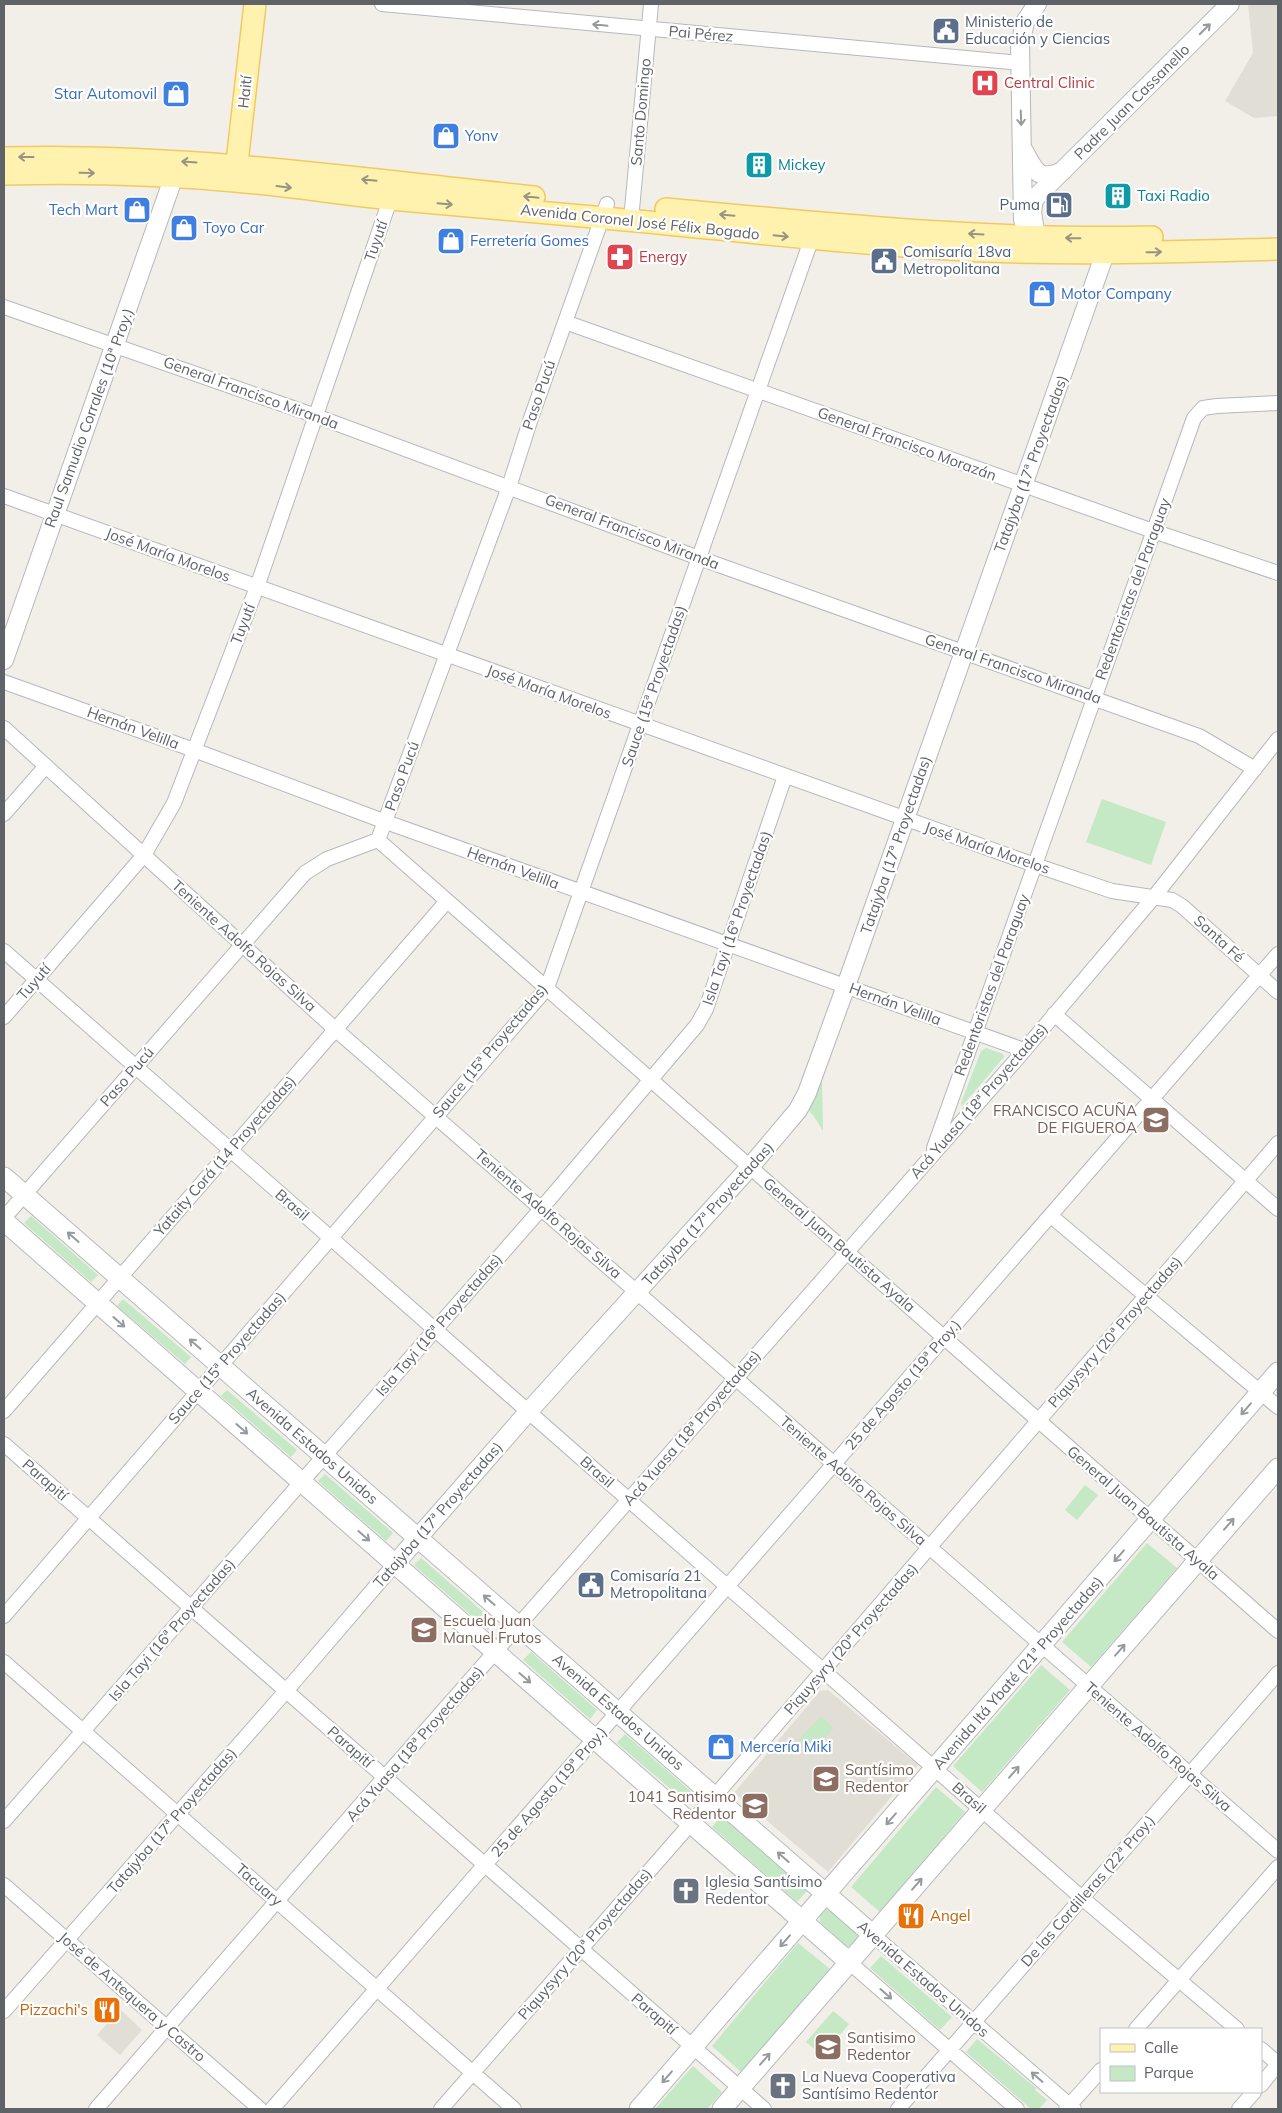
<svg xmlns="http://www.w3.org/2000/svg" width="1282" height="2113" viewBox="0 0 1282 2113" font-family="Mulish,sans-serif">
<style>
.education{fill:#e1ded6}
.green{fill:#c5e8c5}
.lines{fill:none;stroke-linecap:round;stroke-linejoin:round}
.minor-casing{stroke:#b5b8bc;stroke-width:16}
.tertiary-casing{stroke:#b5b8bc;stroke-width:20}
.secondary-casing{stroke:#b6babf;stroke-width:21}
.primary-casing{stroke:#f2c960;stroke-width:24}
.minor{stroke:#fff;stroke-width:14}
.tertiary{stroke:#fff;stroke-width:18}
.secondary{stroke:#fff;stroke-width:19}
.primary{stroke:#fff2af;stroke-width:21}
.oneway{stroke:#979a9d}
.oneway2{stroke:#979581}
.labels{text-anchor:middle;stroke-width:4.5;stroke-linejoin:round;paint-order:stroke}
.service-label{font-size:15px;fill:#4e5e75;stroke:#fff;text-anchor:start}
.street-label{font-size:15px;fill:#5f6368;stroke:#fff}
.health-label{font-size:15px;fill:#be3a42;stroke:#fff;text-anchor:start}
.shop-label{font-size:15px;fill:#366cbe;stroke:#fff;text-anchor:start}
.culture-label{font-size:15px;fill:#0d838f;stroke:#fff;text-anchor:start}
.education-label{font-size:15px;fill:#785e54;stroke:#fff;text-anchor:start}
.worship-label{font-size:15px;fill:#5b616d;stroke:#fff;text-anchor:start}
.food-label{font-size:15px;fill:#c56008;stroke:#fff;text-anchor:start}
</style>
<rect width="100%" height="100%" fill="#f1efe8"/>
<!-- education -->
<path class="education" d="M1248 4H1278V116L1254 118 1225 101 1253 53Z
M828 1690 918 1765 828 1872 734 1793 820 1691Z
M120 2009 142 2030 120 2055 97 2035Z"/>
<!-- green -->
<path class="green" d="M1102 799 1166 822 1151 865 1086 842Z
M986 1048 1003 1054 1004 1057 962 1106 961 1103 981 1051Z
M822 1079V1080L823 1131 813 1115 808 1110Z
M31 1216 98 1275 91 1282 24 1223Z
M123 1299 191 1357 185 1364 117 1306Z
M227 1390 297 1450 291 1457 221 1396Z
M325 1474 393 1533 386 1541 318 1481Z
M1085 1485 1098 1495 1077 1520 1065 1510Z
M1147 1543 1177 1568 1091 1667 1062 1642Z
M421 1558 495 1622 488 1630 414 1565Z
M531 1652 597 1710 590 1719 523 1660Z
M1041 1665 1070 1690 982 1792 953 1766Z
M821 1716 834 1728 810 1753 797 1741Z
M625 1734 695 1795 687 1803 617 1743Z
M936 1787 965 1812 880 1912 851 1887Z
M721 1816 807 1891 797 1902 712 1827Z
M829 1909 857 1934 858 1938 851 1946H846L820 1922V1914L824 1910Z
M798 1943 830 1969 761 2051 760 2050 741 2072 712 2046Z
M881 1956 952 2017 940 2030 870 1968Z
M833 2011 849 2024 822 2056 806 2042Z
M977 2039 1036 2088 1035 2090 1047 2100 1039 2109H1031L966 2052Z
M693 2066 722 2092 707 2109H655Z"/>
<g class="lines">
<defs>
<path id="minor" d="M382 4 1020 63
M631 220 651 4
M4 307 316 416 699 558 1199 736 1255 769
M565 322 1153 531 1278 573
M4 496 1035 865 1112 891 1172 900 1182 906 1278 992
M4 682 194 750 386 822 1024 1050
M4 728 335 1029 1278 1851
M4 814 46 766
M378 840 1278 1631
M4 951 1082 1898 1237 2029
M1054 1014 1278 1209
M4 1017 144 855 174 803 257 587 393 191
M934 1148 1194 418 1203 408 1217 406 1278 403
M1051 1216 1278 1407
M4 1218 305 873 327 859 378 840 509 487 531 418 607 204
M4 1411 447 901
M4 1444 764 2109
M4 1616 547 988 814 232
M4 1662 514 2109
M4 1821 541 1209 697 1025 706 1009 785 776
M4 1885 260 2109
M873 1935 1074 2109
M849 1962 1017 2109
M4 2011 286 1691 395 1564
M1136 2029 1278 1867
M1261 2049 1278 2064
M1261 2085 1278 2064
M96 2109 384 1778 1016 1060 1154 897 1278 739
M272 2109 1278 954
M441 2109 714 1797 1278 1143
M898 2109 1278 1673
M1066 2109 1101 2070
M1239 2109 1254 2092"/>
<path id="tertiary" d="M1024 151C1035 171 1038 182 1063 171
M1023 220 1020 45 1025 22 1037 4
M1038 250 1032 212 1034 199 1230 4
M4 660 174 176
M395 1564 528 1412 750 1167 798 1110 807 1093 846 986 1109 242"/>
<path id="secondary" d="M4 1177 873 1935
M4 1221 849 1962
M639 2109 1278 1372
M722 2109 1278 1468"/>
<path id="primary" d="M4 158C181 153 358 179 534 197
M4 174C81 172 158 174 235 181 294 186 354 196 413 201 477 207 541 212 605 218 714 228 823 241 932 248 1047 256 1163 252 1278 249
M235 180 255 4
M666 209C828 224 990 241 1152 237"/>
</defs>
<!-- minor casing -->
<use href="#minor" class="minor-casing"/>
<!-- tertiary casing -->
<use href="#tertiary" class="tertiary-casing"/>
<!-- secondary casing -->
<use href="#secondary" class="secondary-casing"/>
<!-- primary casing -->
<use href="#primary" class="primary-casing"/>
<!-- minor -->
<use href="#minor" class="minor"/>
<!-- tertiary -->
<use href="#tertiary" class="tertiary"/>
<!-- secondary -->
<use href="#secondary" class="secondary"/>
<!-- primary -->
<use href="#primary" class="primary"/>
</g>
<!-- one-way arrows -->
<defs><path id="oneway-shaft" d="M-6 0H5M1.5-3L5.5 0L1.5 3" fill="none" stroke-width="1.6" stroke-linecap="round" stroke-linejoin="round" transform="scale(1.25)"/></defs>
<g class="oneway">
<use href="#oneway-shaft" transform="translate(600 25) rotate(-174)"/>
<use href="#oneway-shaft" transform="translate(1205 29) rotate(-45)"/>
<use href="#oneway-shaft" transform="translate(1021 118) rotate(88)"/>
<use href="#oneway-shaft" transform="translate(73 1237) rotate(-139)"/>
<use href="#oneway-shaft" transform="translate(119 1322) rotate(41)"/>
<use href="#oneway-shaft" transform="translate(195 1344) rotate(-139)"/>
<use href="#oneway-shaft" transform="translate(1246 1409) rotate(131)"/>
<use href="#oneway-shaft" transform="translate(242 1429) rotate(41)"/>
<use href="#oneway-shaft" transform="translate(1229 1524) rotate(-49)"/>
<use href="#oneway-shaft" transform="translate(364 1536) rotate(41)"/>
<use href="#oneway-shaft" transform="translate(1119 1556) rotate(131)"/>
<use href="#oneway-shaft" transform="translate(489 1600) rotate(-139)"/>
<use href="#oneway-shaft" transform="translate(1120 1650) rotate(-49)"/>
<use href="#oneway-shaft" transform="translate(525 1678) rotate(41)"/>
<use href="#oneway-shaft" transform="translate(1014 1772) rotate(-49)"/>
<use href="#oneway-shaft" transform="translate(891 1819) rotate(131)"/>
<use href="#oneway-shaft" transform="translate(783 1857) rotate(-139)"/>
<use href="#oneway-shaft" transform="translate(917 1884) rotate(-49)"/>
<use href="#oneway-shaft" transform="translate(785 1941) rotate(131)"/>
<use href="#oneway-shaft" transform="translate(886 1994) rotate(41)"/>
<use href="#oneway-shaft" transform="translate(765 2059) rotate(-49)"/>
<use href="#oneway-shaft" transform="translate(667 2077) rotate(131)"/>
<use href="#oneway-shaft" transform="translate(1037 2077) rotate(-139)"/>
</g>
<g class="oneway2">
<use href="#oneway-shaft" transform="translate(26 157) rotate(-180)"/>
<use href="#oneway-shaft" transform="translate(189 162) rotate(-176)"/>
<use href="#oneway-shaft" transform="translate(87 173) rotate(1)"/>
<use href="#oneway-shaft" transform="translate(369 180) rotate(-174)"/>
<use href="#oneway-shaft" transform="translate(284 187) rotate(7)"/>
<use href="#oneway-shaft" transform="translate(531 197) rotate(-174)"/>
<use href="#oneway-shaft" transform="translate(445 204) rotate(5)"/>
<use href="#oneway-shaft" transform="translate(727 215) rotate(-175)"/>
<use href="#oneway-shaft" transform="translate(976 234) rotate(-177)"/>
<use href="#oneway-shaft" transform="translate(781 236) rotate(6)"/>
<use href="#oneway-shaft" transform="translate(1073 238) rotate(-179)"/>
<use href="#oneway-shaft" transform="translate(1154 252) rotate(-1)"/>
</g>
<!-- icons -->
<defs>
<symbol id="civic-square" viewBox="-11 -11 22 22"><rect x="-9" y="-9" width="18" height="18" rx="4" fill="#5c6f8a" stroke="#fff"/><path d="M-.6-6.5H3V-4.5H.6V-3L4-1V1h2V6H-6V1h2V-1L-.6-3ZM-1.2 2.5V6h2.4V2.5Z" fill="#fff"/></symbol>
<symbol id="hospital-square" viewBox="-11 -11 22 22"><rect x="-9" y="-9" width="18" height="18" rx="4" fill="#e0444e" stroke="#fff"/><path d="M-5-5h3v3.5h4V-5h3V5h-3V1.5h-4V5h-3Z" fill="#fff"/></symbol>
<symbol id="shop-square" viewBox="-11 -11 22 22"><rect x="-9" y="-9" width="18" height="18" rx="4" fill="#3f7fe0" stroke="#fff"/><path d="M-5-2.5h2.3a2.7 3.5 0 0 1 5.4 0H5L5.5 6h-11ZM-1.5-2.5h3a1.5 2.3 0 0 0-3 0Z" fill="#fff"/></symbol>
<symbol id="building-square" viewBox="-11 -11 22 22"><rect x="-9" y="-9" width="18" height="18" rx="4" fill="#0f9aa8" stroke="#fff"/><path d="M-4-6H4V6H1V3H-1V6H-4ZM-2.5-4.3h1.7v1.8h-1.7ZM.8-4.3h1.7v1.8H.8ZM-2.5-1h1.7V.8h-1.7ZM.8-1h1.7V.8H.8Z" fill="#fff"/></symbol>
<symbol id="fuel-square" viewBox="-11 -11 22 22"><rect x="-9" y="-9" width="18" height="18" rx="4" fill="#5c6f8a" stroke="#fff"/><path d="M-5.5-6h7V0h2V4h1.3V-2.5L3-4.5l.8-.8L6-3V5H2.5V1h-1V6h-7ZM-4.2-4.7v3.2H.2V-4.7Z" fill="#fff"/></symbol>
<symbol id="pharmacy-square" viewBox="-11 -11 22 22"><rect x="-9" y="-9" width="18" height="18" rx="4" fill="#e0444e" stroke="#fff"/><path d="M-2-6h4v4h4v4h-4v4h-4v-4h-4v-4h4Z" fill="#fff"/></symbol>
<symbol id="school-square" viewBox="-11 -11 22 22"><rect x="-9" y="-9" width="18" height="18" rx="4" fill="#8d6e63" stroke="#fff"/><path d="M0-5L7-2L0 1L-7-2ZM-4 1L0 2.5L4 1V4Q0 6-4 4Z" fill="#fff"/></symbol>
<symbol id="university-square" viewBox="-11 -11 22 22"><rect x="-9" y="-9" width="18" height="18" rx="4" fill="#8d6e63" stroke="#fff"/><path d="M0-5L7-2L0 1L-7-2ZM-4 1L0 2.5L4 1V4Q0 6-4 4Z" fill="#fff"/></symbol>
<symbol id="church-square" viewBox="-11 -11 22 22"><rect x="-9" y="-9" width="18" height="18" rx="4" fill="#6b7280" stroke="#fff"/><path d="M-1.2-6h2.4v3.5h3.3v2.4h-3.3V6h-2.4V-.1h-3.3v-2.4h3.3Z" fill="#fff"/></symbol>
<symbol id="restaurant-square" viewBox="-11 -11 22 22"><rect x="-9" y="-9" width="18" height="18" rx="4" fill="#e8710a" stroke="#fff"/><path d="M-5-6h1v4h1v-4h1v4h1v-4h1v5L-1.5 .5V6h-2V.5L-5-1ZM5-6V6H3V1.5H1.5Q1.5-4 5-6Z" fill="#fff"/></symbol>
</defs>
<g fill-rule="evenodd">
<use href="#civic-square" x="930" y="15" width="32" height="32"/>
<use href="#hospital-square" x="969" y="67" width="32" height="32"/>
<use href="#shop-square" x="160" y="78" width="32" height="32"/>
<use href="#shop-square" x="430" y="120" width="32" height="32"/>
<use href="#building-square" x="743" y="149" width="32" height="32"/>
<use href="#building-square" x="1102" y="180" width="32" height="32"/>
<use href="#fuel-square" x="1043" y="189" width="32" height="32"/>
<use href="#shop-square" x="121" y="194" width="32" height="32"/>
<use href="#shop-square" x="168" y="212" width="32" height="32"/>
<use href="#shop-square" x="435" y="225" width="32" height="32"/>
<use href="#pharmacy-square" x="604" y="241" width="32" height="32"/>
<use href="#civic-square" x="868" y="245" width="32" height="32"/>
<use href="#shop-square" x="1026" y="278" width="32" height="32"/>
<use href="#school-square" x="1140" y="1104" width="32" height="32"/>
<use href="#civic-square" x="575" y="1569" width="32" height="32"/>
<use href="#university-square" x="408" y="1614" width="32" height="32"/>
<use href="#shop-square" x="705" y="1731" width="32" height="32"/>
<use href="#school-square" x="810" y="1763" width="32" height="32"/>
<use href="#school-square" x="739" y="1790" width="32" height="32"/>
<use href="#church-square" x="670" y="1875" width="32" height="32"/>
<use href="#restaurant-square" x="895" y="1900" width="32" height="32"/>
<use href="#restaurant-square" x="91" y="1994" width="32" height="32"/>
<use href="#school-square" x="812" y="2031" width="32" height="32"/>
<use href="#church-square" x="767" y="2070" width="32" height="32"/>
</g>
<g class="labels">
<!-- service labels -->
<g class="service-label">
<text x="965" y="27">Ministerio de<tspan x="965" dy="17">Educación y Ciencias</tspan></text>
<text x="1040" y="210" text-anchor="end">Puma</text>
<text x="903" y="257">Comisaría 18va<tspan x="903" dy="17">Metropolitana</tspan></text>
<text x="610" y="1581">Comisaría 21<tspan x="610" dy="17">Metropolitana</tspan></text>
</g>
<!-- street labels -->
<g class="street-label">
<text transform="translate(701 34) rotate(5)" y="5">Pai Pérez</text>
<text transform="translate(245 92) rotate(-84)" y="5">Haití</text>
<text transform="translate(1132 102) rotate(-45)" y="5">Padre Juan Cassanello</text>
<text transform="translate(641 112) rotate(-85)" y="5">Santo Domingo</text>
<text transform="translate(640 222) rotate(6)" y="5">Avenida Coronel José Félix Bogado</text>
<text transform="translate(376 241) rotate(-71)" y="5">Tuyutí</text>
<text transform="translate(251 393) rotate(20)" y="5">General Francisco Miranda</text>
<text transform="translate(539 395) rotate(-71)" y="5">Paso Pucú</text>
<text transform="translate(89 418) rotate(-70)" y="5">Raul Samudio Corrales (10ª Proy.)</text>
<text transform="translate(907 444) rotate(20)" y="5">General Francisco Morazán</text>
<text transform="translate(1031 464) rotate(-70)" y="5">Tatajyba (17ª Proyectadas)</text>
<text transform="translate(632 532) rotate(21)" y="5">General Francisco Miranda</text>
<text transform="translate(168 555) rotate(20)" y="5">José María Morelos</text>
<text transform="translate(1133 589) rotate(-70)" y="5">Redentoristas del Paraguay</text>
<text transform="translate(243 624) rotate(-69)" y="5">Tuyutí</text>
<text transform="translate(1013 669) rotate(19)" y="5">General Francisco Miranda</text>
<text transform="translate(654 686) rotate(-71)" y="5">Sauce (15ª Proyectadas)</text>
<text transform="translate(549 692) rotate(20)" y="5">José María Morelos</text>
<text transform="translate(133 728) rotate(20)" y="5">Hernán Velilla</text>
<text transform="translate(402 776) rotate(-70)" y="5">Paso Pucú</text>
<text transform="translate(896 845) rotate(-71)" y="5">Tatajyba (17ª Proyectadas)</text>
<text transform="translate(987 848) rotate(19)" y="5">José María Morelos</text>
<text transform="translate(513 868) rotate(20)" y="5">Hernán Velilla</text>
<text transform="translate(737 918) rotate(-71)" y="5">Isla Tayi (16ª Proyectadas)</text>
<text transform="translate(1219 939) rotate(42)" y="5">Santa Fé</text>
<text transform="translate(244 946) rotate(42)" y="5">Teniente Adolfo Rojas Silva</text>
<text transform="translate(34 982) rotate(-49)" y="5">Tuyutí</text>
<text transform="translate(992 985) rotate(-70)" y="5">Redentoristas del Paraguay</text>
<text transform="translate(895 1004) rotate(20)" y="5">Hernán Velilla</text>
<text transform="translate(490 1051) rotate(-50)" y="5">Sauce (15ª Proyectadas)</text>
<text transform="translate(127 1077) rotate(-49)" y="5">Paso Pucú</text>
<text transform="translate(979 1101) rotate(-49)" y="5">Acá Yuasa (18ª Proyectadas)</text>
<text transform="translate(225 1156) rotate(-49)" y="5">Yataity Corá (14 Proyectadas)</text>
<text transform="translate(292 1205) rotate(41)" y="5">Brasil</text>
<text transform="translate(548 1214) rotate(41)" y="5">Teniente Adolfo Rojas Silva</text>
<text transform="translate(708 1214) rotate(-48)" y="5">Tatajyba (17ª Proyectadas)</text>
<text transform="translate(839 1245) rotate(41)" y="5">General Juan Bautista Ayala</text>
<text transform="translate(439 1325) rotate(-49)" y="5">Isla Tayi (16ª Proyectadas)</text>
<text transform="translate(1115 1332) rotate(-49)" y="5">Piquysyry (20ª Proyectadas)</text>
<text transform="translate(227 1358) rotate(-49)" y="5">Sauce (15ª Proyectadas)</text>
<text transform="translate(903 1385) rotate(-49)" y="5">25 de Agosto (19ª Proy.)</text>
<text transform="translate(692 1428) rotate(-49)" y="5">Acá Yuasa (18ª Proyectadas)</text>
<text transform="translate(312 1446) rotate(41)" y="5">Avenida Estados Unidos</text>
<text transform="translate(597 1472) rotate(41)" y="5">Brasil</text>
<text transform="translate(45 1480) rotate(41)" y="5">Parapití</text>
<text transform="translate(853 1481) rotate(41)" y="5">Teniente Adolfo Rojas Silva</text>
<text transform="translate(1143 1513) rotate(41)" y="5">General Juan Bautista Ayala</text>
<text transform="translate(438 1515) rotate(-49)" y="5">Tatajyba (17ª Proyectadas)</text>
<text transform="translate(172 1630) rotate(-49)" y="5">Isla Tayi (16ª Proyectadas)</text>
<text transform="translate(851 1639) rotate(-49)" y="5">Piquysyry (20ª Proyectadas)</text>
<text transform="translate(1018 1673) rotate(-49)" y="5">Avenida Itá Ybaté (21ª Proyectadas)</text>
<text transform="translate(618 1712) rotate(41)" y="5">Avenida Estados Unidos</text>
<text transform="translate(415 1744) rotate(-49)" y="5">Acá Yuasa (18ª Proyectadas)</text>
<text transform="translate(350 1747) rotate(41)" y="5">Parapití</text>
<text transform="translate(1158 1747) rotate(41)" y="5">Teniente Adolfo Rojas Silva</text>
<text transform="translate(549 1792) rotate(-49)" y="5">25 de Agosto (19ª Proy.)</text>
<text transform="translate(969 1798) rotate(41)" y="5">Brasil</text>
<text transform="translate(172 1821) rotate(-49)" y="5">Tatajyba (17ª Proyectadas)</text>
<text transform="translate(259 1885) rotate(41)" y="5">Tacuary</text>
<text transform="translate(1088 1891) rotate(-49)" y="5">De las Cordilleras (22ª Proy.)</text>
<text transform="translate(585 1944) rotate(-49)" y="5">Piquysyry (20ª Proyectadas)</text>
<text transform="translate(923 1979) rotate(41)" y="5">Avenida Estados Unidos</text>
<text transform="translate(132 1997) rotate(41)" y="5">José de Antequera y Castro</text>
<text transform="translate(654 2014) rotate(41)" y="5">Parapití</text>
</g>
<!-- health labels -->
<g class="health-label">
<text x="1004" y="88">Central Clinic</text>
<text x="639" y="262">Energy</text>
</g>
<!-- shop labels -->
<g class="shop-label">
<text x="157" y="99" text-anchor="end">Star Automovil</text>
<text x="465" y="141">Yonv</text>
<text x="118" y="215" text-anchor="end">Tech Mart</text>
<text x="203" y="233">Toyo Car</text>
<text x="470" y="246">Ferretería Gomes</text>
<text x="1061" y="299">Motor Company</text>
<text x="740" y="1752">Mercería Miki</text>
</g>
<!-- culture labels -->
<g class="culture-label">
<text x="778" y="170">Mickey</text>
<text x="1137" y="201">Taxi Radio</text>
</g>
<!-- education labels -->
<g class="education-label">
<text x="1137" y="1116" text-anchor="end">FRANCISCO ACUÑA<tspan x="1137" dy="17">DE FIGUEROA</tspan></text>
<text x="443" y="1626">Escuela Juan<tspan x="443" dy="17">Manuel Frutos</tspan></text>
<text x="845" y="1775">Santísimo<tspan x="845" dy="17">Redentor</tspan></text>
<text x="736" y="1802" text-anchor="end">1041 Santisimo<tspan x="736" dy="17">Redentor</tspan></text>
<text x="847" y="2043">Santisimo<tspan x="847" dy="17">Redentor</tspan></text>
</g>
<!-- worship labels -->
<g class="worship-label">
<text x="705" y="1887">Iglesia Santísimo<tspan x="705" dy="17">Redentor</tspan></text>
<text x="802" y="2082">La Nueva Cooperativa<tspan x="802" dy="17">Santísimo Redentor</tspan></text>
</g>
<!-- food labels -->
<g class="food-label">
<text x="930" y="1921">Angel</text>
<text x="88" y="2015" text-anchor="end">Pizzachi's</text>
</g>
</g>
<!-- border -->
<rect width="1282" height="2113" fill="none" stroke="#5f6368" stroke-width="10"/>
<!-- legend -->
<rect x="1100" y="2028" width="162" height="65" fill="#ffffff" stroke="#bfc1c3"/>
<rect x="1110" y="2044" width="25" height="8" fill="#fff2af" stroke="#bfc1c3"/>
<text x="1144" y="2053" font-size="15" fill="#5f6368">Calle</text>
<rect x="1110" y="2066" width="25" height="15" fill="#c5e8c5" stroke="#bfc1c3"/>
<text x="1144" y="2078" font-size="15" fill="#5f6368">Parque</text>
</svg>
